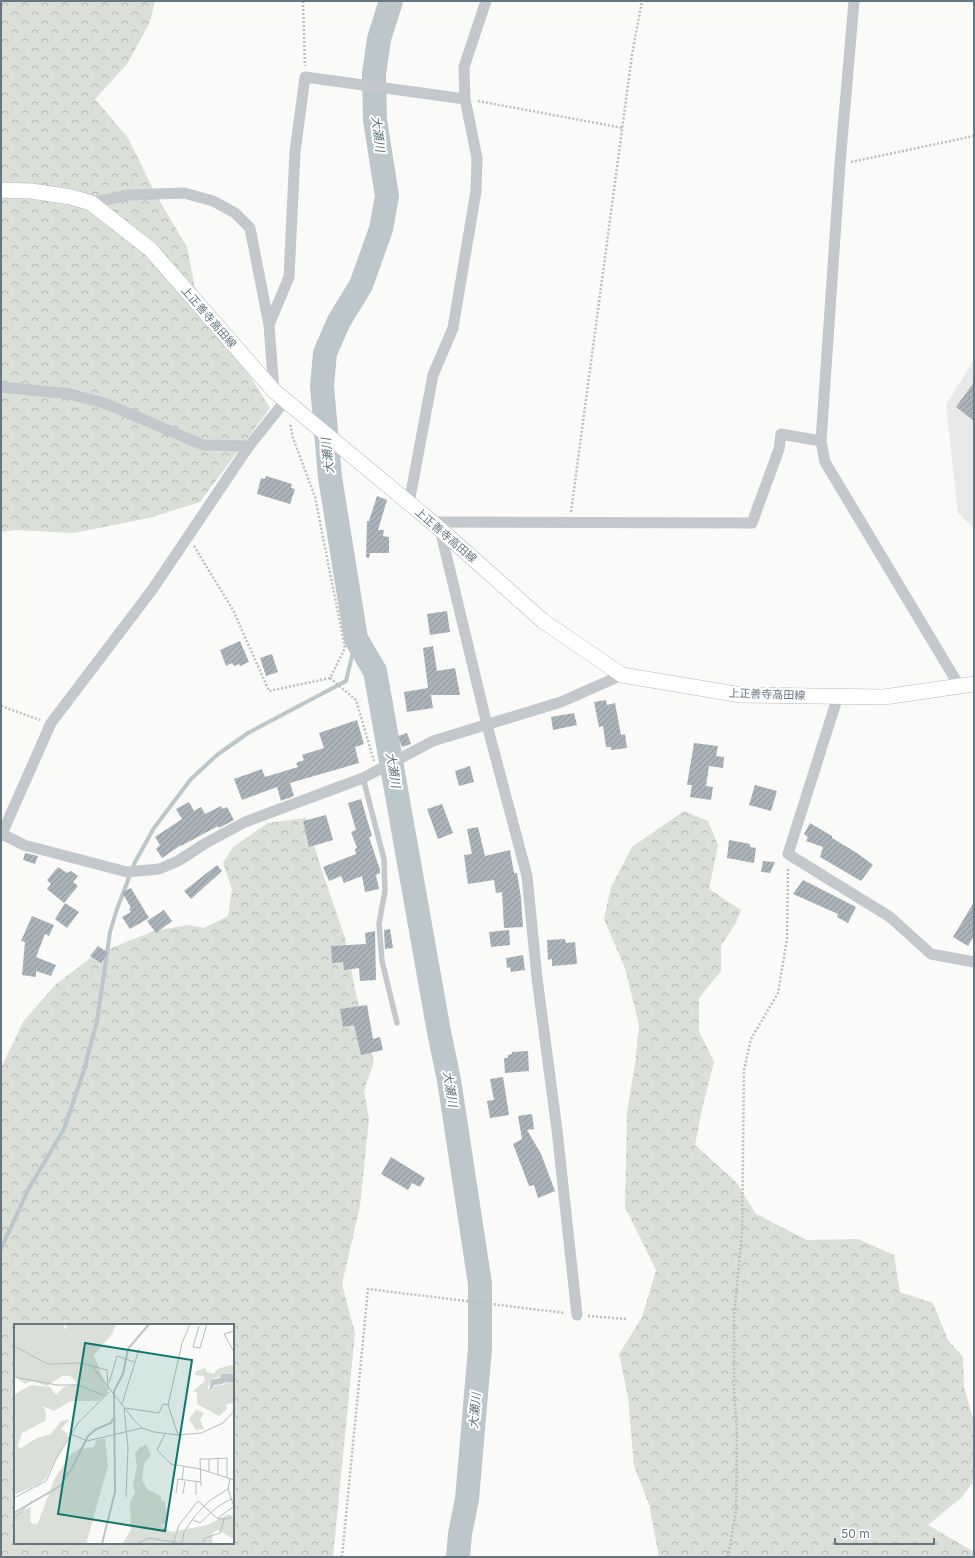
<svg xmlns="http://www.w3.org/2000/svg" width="975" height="1558" viewBox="0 0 975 1558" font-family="Inter,'Noto Sans JP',sans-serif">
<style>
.built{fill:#e8e9e9}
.forest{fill:url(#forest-crowns);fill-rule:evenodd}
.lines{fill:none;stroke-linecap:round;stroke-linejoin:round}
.stream{stroke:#bbc7cb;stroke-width:4}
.river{stroke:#bbc7cb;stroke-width:24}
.building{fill:url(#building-hatch)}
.secondary-casing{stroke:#b3babf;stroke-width:16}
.path{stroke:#bbbfc2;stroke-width:2.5;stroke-dasharray:2 2;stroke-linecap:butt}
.service{stroke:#c3c8cc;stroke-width:5.5}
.minor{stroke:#c3c8cc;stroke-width:11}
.secondary{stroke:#fff;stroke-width:15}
.labels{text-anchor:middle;stroke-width:4;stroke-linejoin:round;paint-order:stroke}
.street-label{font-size:11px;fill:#657683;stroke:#fff}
.water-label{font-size:12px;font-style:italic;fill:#60757c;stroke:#fff}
.inset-river{fill:none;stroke:#bbc7cb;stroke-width:2}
.inset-road{fill:none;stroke:#b5bdc2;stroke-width:1}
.view{fill:#0f766e;fill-opacity:0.15;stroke:#0f766e;stroke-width:2}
.inset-edge{fill:none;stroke:#657683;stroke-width:2}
</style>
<defs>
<pattern id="forest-crowns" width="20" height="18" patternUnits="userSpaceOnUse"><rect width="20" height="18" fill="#dadfd7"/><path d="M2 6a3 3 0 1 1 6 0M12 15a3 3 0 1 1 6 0" fill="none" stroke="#b4b9b4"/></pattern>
<pattern id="building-hatch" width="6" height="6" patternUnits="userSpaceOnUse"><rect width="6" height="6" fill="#aab3b9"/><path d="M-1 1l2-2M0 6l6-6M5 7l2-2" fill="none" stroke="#8e969c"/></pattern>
</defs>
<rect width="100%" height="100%" fill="#fafaf8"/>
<!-- built -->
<path class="built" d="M974 360V529L958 513 946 405Z"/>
<!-- forest -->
<path class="forest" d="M1 1H155L150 22 127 64 95 99 128 138 155 193 187 247 195 288 270 408 200 502 149 518 74 533 15 530 1 532Z
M684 811 708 821 718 845 709 889 741 910 736 923 721 946V971L699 998V1031L714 1062 702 1109 695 1145 736 1182 756 1214 807 1240 858 1239 894 1255 900 1292 933 1303 948 1340 963 1357 964 1387 974 1422V1481L961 1498 928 1525 974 1552V1557H659L649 1504 634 1466 628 1397 619 1354 642 1317 656 1270 625 1207 627 1112 635 1064 639 1025 625 968 604 919 611 887 632 847Z
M306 818 321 868 345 938 356 994 374 1061 364 1091 369 1119 360 1206 342 1284 355 1333 333 1557H1V1068L23 1022 56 984 96 954 154 931 189 925 204 928 228 916 232 889 223 863 233 847 268 823ZM15 1325H233V1543H15Z"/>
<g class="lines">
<!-- stream -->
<path class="stream" d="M1 1249 28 1190 64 1129 84 1070 97 1021 110 932 117 909 135 862 154 828 191 779 217 755 248 733 346 681 356 639"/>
<!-- river -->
<path class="river" d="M391 1 379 39 374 74 375 120 387 196 381 229 361 285 339 321 325 353 322 386 330 477 356 639 375 671 439 1032 449 1080 480 1284V1348L467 1499 460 1534 458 1557"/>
</g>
<!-- building -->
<path class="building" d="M974 382V421L956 407Z
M266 476 292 484 291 488 295 489 290 504 257 494 261 478 265 479Z
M377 496 387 500 378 530H384L383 536 389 537V553H370L369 558 366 557 367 521H369Z
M447 611 450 632 430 635 427 614Z
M240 641 249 662 240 666 239 664 234 666 232 663 226 666 220 650Z
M433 646 437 671 455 668 460 695H431L433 708 407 712 404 692 428 688 423 648Z
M272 654 278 672 266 676 260 658Z
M606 700 607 705 615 703 621 735 625 734 627 748 611 750V747H606L603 726 599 727 594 702Z
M574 713 577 725 553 730 551 717Z
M357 720 364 744 355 747 359 763 290 783 294 796 283 800 281 801 277 787 242 800 234 779 262 769 265 777 298 767 296 763 304 760 302 755 324 748 319 733Z
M407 733 411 744 402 747 398 736Z
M694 743 718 746 716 756 724 757 723 768 709 766 706 786 713 787 711 800 690 797 692 785H687Z
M470 766 474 782 459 786 455 771Z
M755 785 777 791 771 811 749 805Z
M361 799 372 836 369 837 380 870V873L376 875 379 889 365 892 362 876 344 883 341 876 329 881 323 867 356 854 355 849 357 848 351 832 356 830 348 803Z
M189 802 194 811 201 807 205 814 221 806 222 809 227 807 234 820 219 828 218 826 181 846V845L162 858 156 849 160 845 155 837 182 819 176 809Z
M442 804 453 833 438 839 427 809Z
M326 815 333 840 309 847 303 821Z
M810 823 832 836V838L857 853 873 865 861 881 820 857 823 847 806 841 808 837 804 834Z
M478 827 485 856 510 850 514 873H517L521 898 523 927 504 928 502 892 496 893 494 880 468 884 464 855 472 854 467 829Z
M729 840 750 844V847L756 848 754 863 727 858Z
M25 853 38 856 35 864 23 860Z
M763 861 775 862 770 873 761 872Z
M217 865 222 871 191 899 184 891Z
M58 867 67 873 71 871 78 876 73 882 78 886 64 903 47 889 51 884 47 880Z
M803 880 856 907 848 923 837 917 838 914 793 894Z
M131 888 149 918 130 929 122 917 131 912 129 909 131 908 122 892Z
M974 902V936L968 946 953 937Z
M65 903 79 912 67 928 55 919Z
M164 910 172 921 156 933 147 921Z
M32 916 54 925 49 936 45 934 36 957 56 965 51 976 36 971V977L22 975 25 942 21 941Z
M390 929 393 948 385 949 384 930Z
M509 930 510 945 491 947 489 932Z
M375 931 376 980 360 981 359 968 344 970 343 962 332 963 331 946 366 944 365 933Z
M565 939 566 943 575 942 577 964 552 966V959L548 960 547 940Z
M98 946 108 953 101 963 90 956Z
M523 955 525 970 511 972 510 967 507 968 506 958Z
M367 1005 373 1039 380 1037 383 1050 361 1055 354 1025 343 1027 340 1009Z
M528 1051 529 1071 505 1073 504 1058H508V1055L512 1054V1052Z
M503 1077 509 1115 490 1118 487 1101 494 1100 490 1079Z
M532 1114 534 1129 527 1130 541 1154 555 1191 538 1198 534 1185 529 1186 513 1144 522 1139 518 1116Z
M391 1157 425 1178 420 1187 412 1183 408 1190 381 1174Z"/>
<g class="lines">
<defs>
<path id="secondary" d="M1 190 31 191 71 197 91 203 150 249 274 391 432 522 543 621 622 675 741 695 884 697 974 684"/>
</defs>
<!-- secondary casing -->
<use href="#secondary" class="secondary-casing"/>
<!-- path -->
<path class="path" d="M303 1 305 66
M478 101 623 128
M851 162 974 136
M571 512 632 55 642 1
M194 546 233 610 269 691 330 678 345 648 315 497 293 438 290 423
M330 678 356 700 374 761
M1 706 40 720
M588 1316 626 1319
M342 1557 368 1289 565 1313
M728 1557 736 1511 737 1433 734 1390V1316L742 1233 744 1070 751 1039 778 993 787 939 788 868"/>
<!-- service -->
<path class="service" d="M363 778 384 859 385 891 379 924 382 961 397 1023"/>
<!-- minor -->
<path class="minor" d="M854 1 840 164 821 441 825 462 960 687
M91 203 128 195 184 193 213 201 235 213 250 228 269 325 274 391
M269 325 289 277 295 152 305 77 465 99
M1 387 70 394 107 404 203 445 249 446
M409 503 433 375 453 328 476 191 477 158 465 99 464 67 486 1
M432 522 752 523 779 449 781 434 821 441
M440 529 487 725 527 876 537 978 557 1130 577 1315
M838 696 788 854 890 917 931 954 974 962
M2 834 24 845 127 872 159 869 178 861 206 843 245 822 363 778 433 741 561 702 622 675
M1 836 51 723 152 590 249 446 285 401"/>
<!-- secondary -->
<use href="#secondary" class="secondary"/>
</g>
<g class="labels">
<!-- street labels -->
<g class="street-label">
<text transform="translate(209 317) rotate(49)" y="4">上正善寺高田線</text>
<text transform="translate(446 535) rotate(41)" y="4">上正善寺高田線</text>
<text transform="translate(767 694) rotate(2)" y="4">上正善寺高田線</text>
</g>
<!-- water labels -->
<g class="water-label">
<text transform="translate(378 134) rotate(83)" y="4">大瀬川</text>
<text transform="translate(328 456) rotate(-96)" y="4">大瀬川</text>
<text transform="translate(393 770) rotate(80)" y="4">大瀬川</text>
<text transform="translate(450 1089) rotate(81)" y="4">大瀬川</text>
<text transform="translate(475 1411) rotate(-85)" y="4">大瀬川</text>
</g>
</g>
<!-- overview -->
<g transform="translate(14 1324)">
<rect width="220" height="220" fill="#fafaf8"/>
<path d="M182 86 190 89 186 96 190 105 182 106 175 95Z" fill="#dadfd7"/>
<path d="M0 0H49L51 6 53 0H102L98 10 80 31 94 68 84 77H57L40 87 29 82 32 89 31 97 8 109 4 121 5 125 23 114 37 110 47 97 53 96H55L47 105 53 109 54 114 31 155 25 160 0 171V71L17 61 36 63 42 71 50 63 63 59 56 52H48L33 62 18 57 11 60 0 52ZM217 41 220 42V49L198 55 194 63 195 70 200 62 210 61 211 58 220 60 219 79 212 80 213 85 205 92 183 80V69L179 67 191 57 190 52 181 51 182 47 191 44 193 48 200 50 203 45ZM91 114 94 142 72 220H0V190L17 183 16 197 19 200 24 199 40 156 56 131 65 125 80 123 82 116ZM132 120 137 131 130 140 128 156 133 165 147 172V176L151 178 154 197 147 202 157 208 193 201 215 190 220 195V215L204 206 199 208 198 220H108L117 206 116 178 121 169 119 162 123 142 121 130 126 123Z" fill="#dadfd7"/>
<path d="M208 50H220V59L210 58 209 60 200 61 195 69 197 56 206 54Z" fill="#bbc7cb"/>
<path class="inset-river" d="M0 189 46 162 58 144 74 112 82 105 97 99 99 95M88 220 101 168 100 67 109 50 114 25 135 0"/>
<path class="inset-road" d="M185 2 179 23 186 24 193 0M220 7 210 10 220 28M0 22 34 40 66 39 78 42 120 96 128 104 140 108 164 111 187 109 209 99 220 87M78 42 93 46 94 66M0 53 43 61H64L91 72M95 59 103 32 120 38M108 80 125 25M110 84 114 124 112 173M111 84 145 89 149 80 154 81M57 110 73 117 128 104M151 110 143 126 157 140 186 145 220 156M164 111 154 81 168 19 176 0M195 135 213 134V154M204 135V151M168 156 170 142M182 158V171M187 162 186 135H195V148M214 165 220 183M162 169 164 155 187 158M169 170 171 157M0 174 32 157 42 135 64 99 95 68M0 194 18 177M204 194 219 183M179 196 186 199 203 183 217 175M122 220 135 214 171 220M159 220 165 201 184 177 204 195 216 194 220 190M168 220 170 208 181 192 195 177 214 165 216 155M189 220 191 214 206 209 210 195"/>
<path class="view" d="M71 19 178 36 151 207 44 190Z"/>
<rect width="220" height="220" class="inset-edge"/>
</g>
<!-- border -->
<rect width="975" height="1558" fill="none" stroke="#657683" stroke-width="4"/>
<!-- scale -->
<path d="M835 1538v6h99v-6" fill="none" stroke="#657683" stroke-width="2"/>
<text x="841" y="1538" font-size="12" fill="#657683" stroke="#ffffff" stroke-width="3" paint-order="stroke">50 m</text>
</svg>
